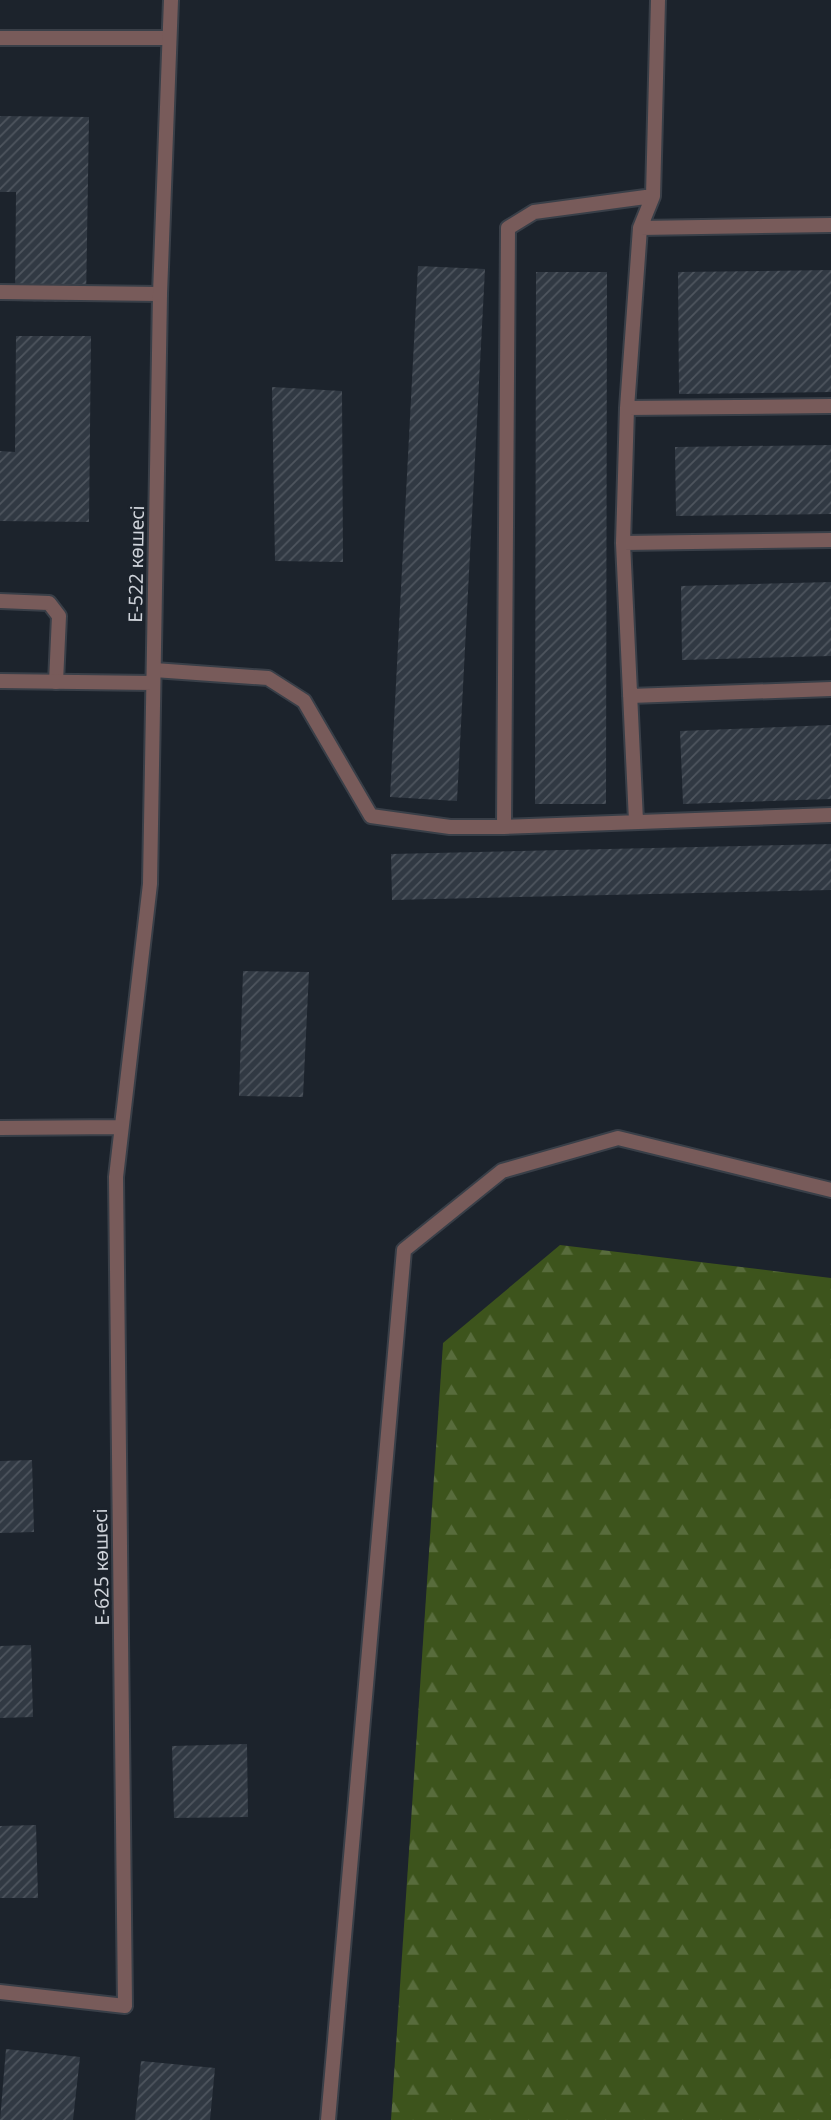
<svg xmlns="http://www.w3.org/2000/svg" width="831" height="2120" viewBox="0 0 831 2120" font-family="'Noto Sans',sans-serif">
<style>
.forest{fill:url(#forest-firs)}
.building{fill:url(#building-hatch)}
.lines{fill:none;stroke-linecap:round;stroke-linejoin:round}
.lane-casing{stroke:#393f48;stroke-width:18}
.street-casing{stroke:#393f48;stroke-width:18}
.lane{stroke:#785b5a;stroke-width:14}
.street{stroke:#785b5a;stroke-width:14}
.labels{text-anchor:middle;stroke-width:5;stroke-linejoin:round;paint-order:stroke}
.street-label{font-size:19px;fill:#cfd3da;stroke:#1c232c}
</style>
<defs>
<pattern id="forest-firs" width="22" height="20" patternUnits="userSpaceOnUse" patternTransform="scale(1.75)"><rect width="22" height="20" fill="#3d541c"/><path d="M5 1l3.5 6h-7zM16 11l3.5 6h-7z" fill="#586c3c"/></pattern>
<pattern id="building-hatch" width="6" height="6" patternUnits="userSpaceOnUse" patternTransform="scale(1.75)"><rect width="6" height="6" fill="#313943"/><path d="M-1 1l2-2M0 6l6-6M5 7l2-2" fill="none" stroke="#4e555e"/></pattern>
</defs>
<rect width="100%" height="100%" fill="#1c232c"/>
<!-- forest -->
<path class="forest" d="M560 1245 831 1278V2120H391L443 1343Z"/>
<!-- building -->
<path class="building" d="M0 116 89 117 86 302 15 301 16 192H0Z
M418 266 485 269 457 801 390 797Z
M831 270V392L679 394 678 272Z
M536 272H607L606 804H535Z
M16 336H91L89 522 0 521V451L15 452Z
M272 387 342 391 343 562 275 561Z
M831 445V514L676 516 675 447Z
M831 582V656L682 660 681 586Z
M831 725V799L683 804 680 731Z
M831 844V890L392 900 391 854Z
M243 971 309 972 303 1097 239 1096Z
M32 1460 34 1532 0 1533V1461Z
M31 1645 33 1717 0 1718V1646Z
M247 1744 248 1817 174 1818 172 1746Z
M36 1825 38 1898H0V1826Z
M6 2049 80 2057 73 2120H0Z
M141 2061 215 2068 210 2120H135Z"/>
<g class="lines">
<defs>
<path id="lane" d="M0 38H169
M653 196 534 212 508 228 504 827 831 815
M640 228 831 225
M0 292 160 294
M627 408 831 406
M623 543 831 540
M0 601 49 603 59 616 56 682
M154 670 268 678 304 701 371 816 450 827H504
M630 696 831 689
M636 821 623 543 627 408 640 228 653 196 658 0
M328 2120 404 1250 502 1171 618 1138 831 1190"/>
<path id="street" d="M0 681 153 683
M0 1128 120 1127
M0 1992 125 2006 116 1177 150 884 160 294 171 0"/>
</defs>
<!-- lane casing -->
<use href="#lane" class="lane-casing"/>
<!-- street casing -->
<use href="#street" class="street-casing"/>
<!-- lane -->
<use href="#lane" class="lane"/>
<!-- street -->
<use href="#street" class="street"/>
</g>
<g class="labels">
<!-- street labels -->
<g class="street-label">
<text transform="translate(136 564) rotate(-89)" y="7">Е-522 көшесі</text>
<text transform="translate(101 1567) rotate(-91)" y="7">Е-625 көшесі</text>
</g>
</g>
</svg>
